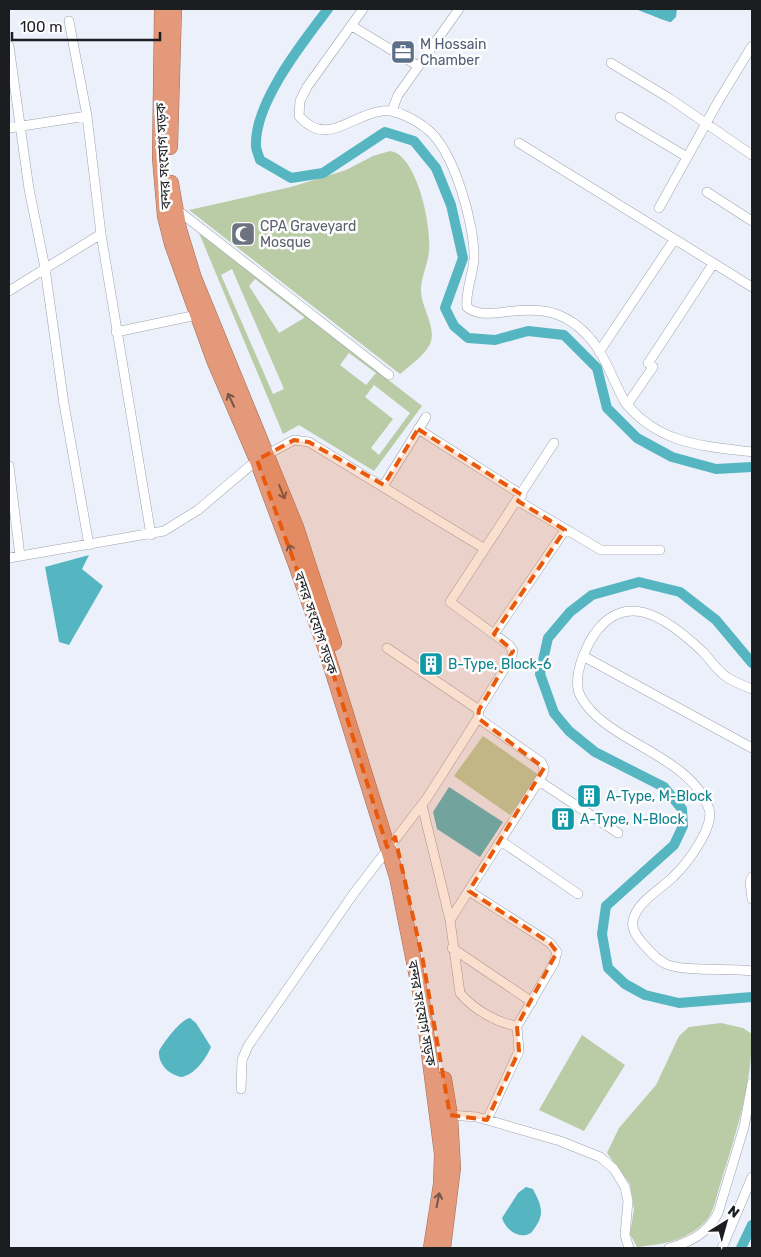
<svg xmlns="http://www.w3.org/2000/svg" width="761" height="1257" viewBox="0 0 761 1257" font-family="Rubik,'Noto Sans Bengali',sans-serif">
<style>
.green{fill:#b9cca6;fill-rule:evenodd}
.water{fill:#55b6c2}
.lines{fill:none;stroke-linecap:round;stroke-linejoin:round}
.canal{stroke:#55b6c2;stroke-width:10}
.street-casing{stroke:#9fa3ac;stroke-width:10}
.highway-casing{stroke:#9d6e5b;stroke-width:16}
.street{stroke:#fff;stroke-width:9}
.highway{stroke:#e3997a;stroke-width:15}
.oneway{stroke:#765549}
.marked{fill:#e8590c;fill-opacity:0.2;stroke:#e8590c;stroke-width:4;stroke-dasharray:10 6;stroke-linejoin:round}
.labels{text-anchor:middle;stroke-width:5;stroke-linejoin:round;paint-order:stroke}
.service-label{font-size:14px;fill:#4e5e75;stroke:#fdfdfd;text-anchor:start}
.street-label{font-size:14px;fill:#1c1d21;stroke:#fdfdfd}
.worship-label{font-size:14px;fill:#5b616d;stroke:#fdfdfd;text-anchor:start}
.culture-label{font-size:14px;fill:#0d838f;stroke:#fdfdfd;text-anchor:start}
</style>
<rect width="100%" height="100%" fill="#ecf0fa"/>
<!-- green -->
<path class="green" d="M390 151C417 154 432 227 429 251 428 264 420 280 421 292 422 309 437 328 430 344 424 356 409 366 400 374L189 210 291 187 346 170 373 156Z
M199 233 422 406 374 471 299 425 283 434ZM232 269 284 389 273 394 221 275ZM255 279 304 317V318L279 333 249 286ZM349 353 376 373 366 385 340 365ZM374 385 410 413 379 455 371 448 393 419 365 397Z
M483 736 539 775 510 815 454 776Z
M721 1023 743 1028 752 1034C752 1085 736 1133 721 1182 717 1193 714 1213 706 1221 687 1241 663 1244 637 1247L630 1234 634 1209 630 1184 607 1153 619 1128 656 1085 679 1036 689 1027Z
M582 1035 625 1065 584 1131 539 1110Z"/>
<!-- water -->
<path class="water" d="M636 9H677L676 17 671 22C667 22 641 11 636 9Z
M89 555 82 569 103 586 69 645 59 642 45 567Z
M449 787 503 822 480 857 437 829 433 812Z
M190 1018 196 1023 211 1047C206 1059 195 1074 182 1077 170 1075 158 1065 159 1051 164 1042 180 1020 190 1018Z
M526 1187 533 1189C542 1207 546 1215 531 1233 519 1240 506 1230 502 1218L518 1193Z"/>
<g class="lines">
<!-- canal -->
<path class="canal" d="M328 9C303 42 254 103 256 146 256 150 259 156 260 160L291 178 323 173 385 132 414 141 436 168 451 205 463 258 445 308 454 326 468 338 495 340 528 331 564 335 597 368 607 408 637 438 672 457 716 469 752 467
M752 663 716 620 680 592 639 582 592 595 570 612 548 638 540 674 554 713 569 731 595 752 664 787 682 809 683 826 674 845 606 906 602 934 608 968 625 984 645 995 679 1003 752 997
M741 1248 752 1225"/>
<defs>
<path id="street" d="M363 9 307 87 300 101 299 116C327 148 350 115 382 111 396 109 416 120 427 129 454 150 475 225 474 259 473 275 465 292 467 307 490 328 541 286 587 335 604 352 613 381 625 402 658 444 703 446 752 452
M69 21 87 116 101 234 151 535
M352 26 418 66
M9 46 29 189 45 268 64 404 89 545
M611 63 669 98 752 155
M396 113 393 108 398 95 459 9
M620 117 687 157
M9 128 87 116
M519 143 752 287
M707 192 752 221
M659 208 719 100 752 46
M176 209 389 375
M9 291 101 234
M116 332 197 315
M599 352 674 240
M627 405 653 367 648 363 649 362 713 264
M418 429 522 495
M9 466 20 556
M384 485 426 417
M518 501 601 550H660
M9 558 164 531 198 510 257 460 294 440 309 442 485 549
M494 634 565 530
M387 648 479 710
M583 656 752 748
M752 689C744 686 735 682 728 678 718 672 710 659 702 651 666 617 621 585 589 643 582 657 572 681 581 697 605 742 691 755 709 809 715 827 686 865 673 877 661 889 640 900 634 917 629 928 638 939 646 947 651 953 658 960 666 964 684 972 730 968 752 971
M539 781 618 833
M422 805 450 920 460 993C473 1009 497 1023 517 1026
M501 841 578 894
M752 877 750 882 752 899
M469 891 550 943 557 952 554 963 517 1026 519 1051 487 1120
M450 920 543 774 544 768 541 762 478 718
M452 948 532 1002
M241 1089 242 1060 248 1046 354 893 427 798 478 718 479 710 511 658 513 651 509 645 450 602 554 443
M450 1115 477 1117 560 1141 600 1157 614 1169 625 1187 628 1201 625 1235 629 1248
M669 1248C691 1242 708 1233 718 1213L744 1127 752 1083
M722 1248 752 1177"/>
<path id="highway" d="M162 9 160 158 165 216 172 244 214 360 257 460 295 562 325 647 397 877 423 1007 442 1154 441 1184 431 1248
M170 147 174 9
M171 183 179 229 194 278 296 527 334 643
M443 1248 453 1168 450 1115 444 1079"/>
</defs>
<!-- street casing -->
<use href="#street" class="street-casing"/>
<!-- highway casing -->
<use href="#highway" class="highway-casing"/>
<!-- street -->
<use href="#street" class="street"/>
<!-- highway -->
<use href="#highway" class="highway"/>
</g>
<!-- one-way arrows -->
<defs><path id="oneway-shaft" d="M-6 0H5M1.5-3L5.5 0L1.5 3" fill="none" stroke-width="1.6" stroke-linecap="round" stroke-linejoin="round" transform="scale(1.25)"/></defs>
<g class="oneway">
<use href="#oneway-shaft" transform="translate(231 400) rotate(-115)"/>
<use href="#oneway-shaft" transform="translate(282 492) rotate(68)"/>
<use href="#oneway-shaft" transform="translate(291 551) rotate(-110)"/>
<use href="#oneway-shaft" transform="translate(438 1200) rotate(-79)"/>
</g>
<!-- marked area -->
<path class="marked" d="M418 429 522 495 518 501 565 530 494 634 513 651 479 710 478 718 544 768 469 891 550 943 557 952 517 1026 519 1051 487 1120 450 1115 423 961 395 837 387 847 325 647 257 460 294 440 309 442 384 485Z"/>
<!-- icons -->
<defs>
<symbol id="office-square" viewBox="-11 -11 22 22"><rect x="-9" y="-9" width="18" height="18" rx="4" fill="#5c6f8a" stroke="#fdfdfd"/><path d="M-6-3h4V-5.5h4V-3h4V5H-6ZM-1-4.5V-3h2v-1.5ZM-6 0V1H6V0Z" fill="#fff"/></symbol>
<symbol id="mosque-square" viewBox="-11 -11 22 22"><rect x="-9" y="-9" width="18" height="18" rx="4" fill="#6b7280" stroke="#fdfdfd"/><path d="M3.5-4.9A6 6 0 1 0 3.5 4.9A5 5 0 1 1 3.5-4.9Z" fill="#fff"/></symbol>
<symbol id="building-square" viewBox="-11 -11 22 22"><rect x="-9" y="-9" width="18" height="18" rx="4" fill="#0f9aa8" stroke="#fdfdfd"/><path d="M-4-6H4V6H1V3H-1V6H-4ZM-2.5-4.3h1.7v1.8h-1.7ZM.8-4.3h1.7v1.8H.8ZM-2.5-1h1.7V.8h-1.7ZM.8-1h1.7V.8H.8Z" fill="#fff"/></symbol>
</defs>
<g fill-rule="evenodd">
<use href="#office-square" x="389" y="38" width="28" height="28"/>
<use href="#mosque-square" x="229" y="220" width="28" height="28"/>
<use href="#building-square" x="417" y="650" width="28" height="28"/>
<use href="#building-square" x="575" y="782" width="28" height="28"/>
<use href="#building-square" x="549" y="805" width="28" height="28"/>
</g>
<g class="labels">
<!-- service labels -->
<g class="service-label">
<text x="420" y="49">M Hossain<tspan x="420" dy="16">Chamber</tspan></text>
</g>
<!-- street labels -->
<g class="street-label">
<text transform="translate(163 156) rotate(-93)" y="5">বন্দর সংযোগ সড়ক</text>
<text transform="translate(316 623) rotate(71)" y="5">বন্দর সংযোগ সড়ক</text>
<text transform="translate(422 1013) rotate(80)" y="5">বন্দর সংযোগ সড়ক</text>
</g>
<!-- worship labels -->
<g class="worship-label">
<text x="260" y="231">CPA Graveyard<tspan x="260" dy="16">Mosque</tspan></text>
</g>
<!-- culture labels -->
<g class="culture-label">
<text x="448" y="669">B-Type, Block-6</text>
<text x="606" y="801">A-Type, M-Block</text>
<text x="580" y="824">A-Type, N-Block</text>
</g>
</g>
<!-- border -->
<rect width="761" height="1257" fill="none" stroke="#1c1d21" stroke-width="20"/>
<!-- north arrow -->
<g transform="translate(726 1222) rotate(37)" stroke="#fdfdfd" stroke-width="4" paint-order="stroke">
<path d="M0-4L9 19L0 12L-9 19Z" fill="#1c1d21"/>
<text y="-8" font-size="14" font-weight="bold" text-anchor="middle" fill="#1c1d21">N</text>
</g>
<!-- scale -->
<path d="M12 32v8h148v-8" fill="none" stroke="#1c1d21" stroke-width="2.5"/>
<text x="20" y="32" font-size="15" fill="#1c1d21" stroke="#fdfdfd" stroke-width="4" paint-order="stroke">100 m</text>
</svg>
